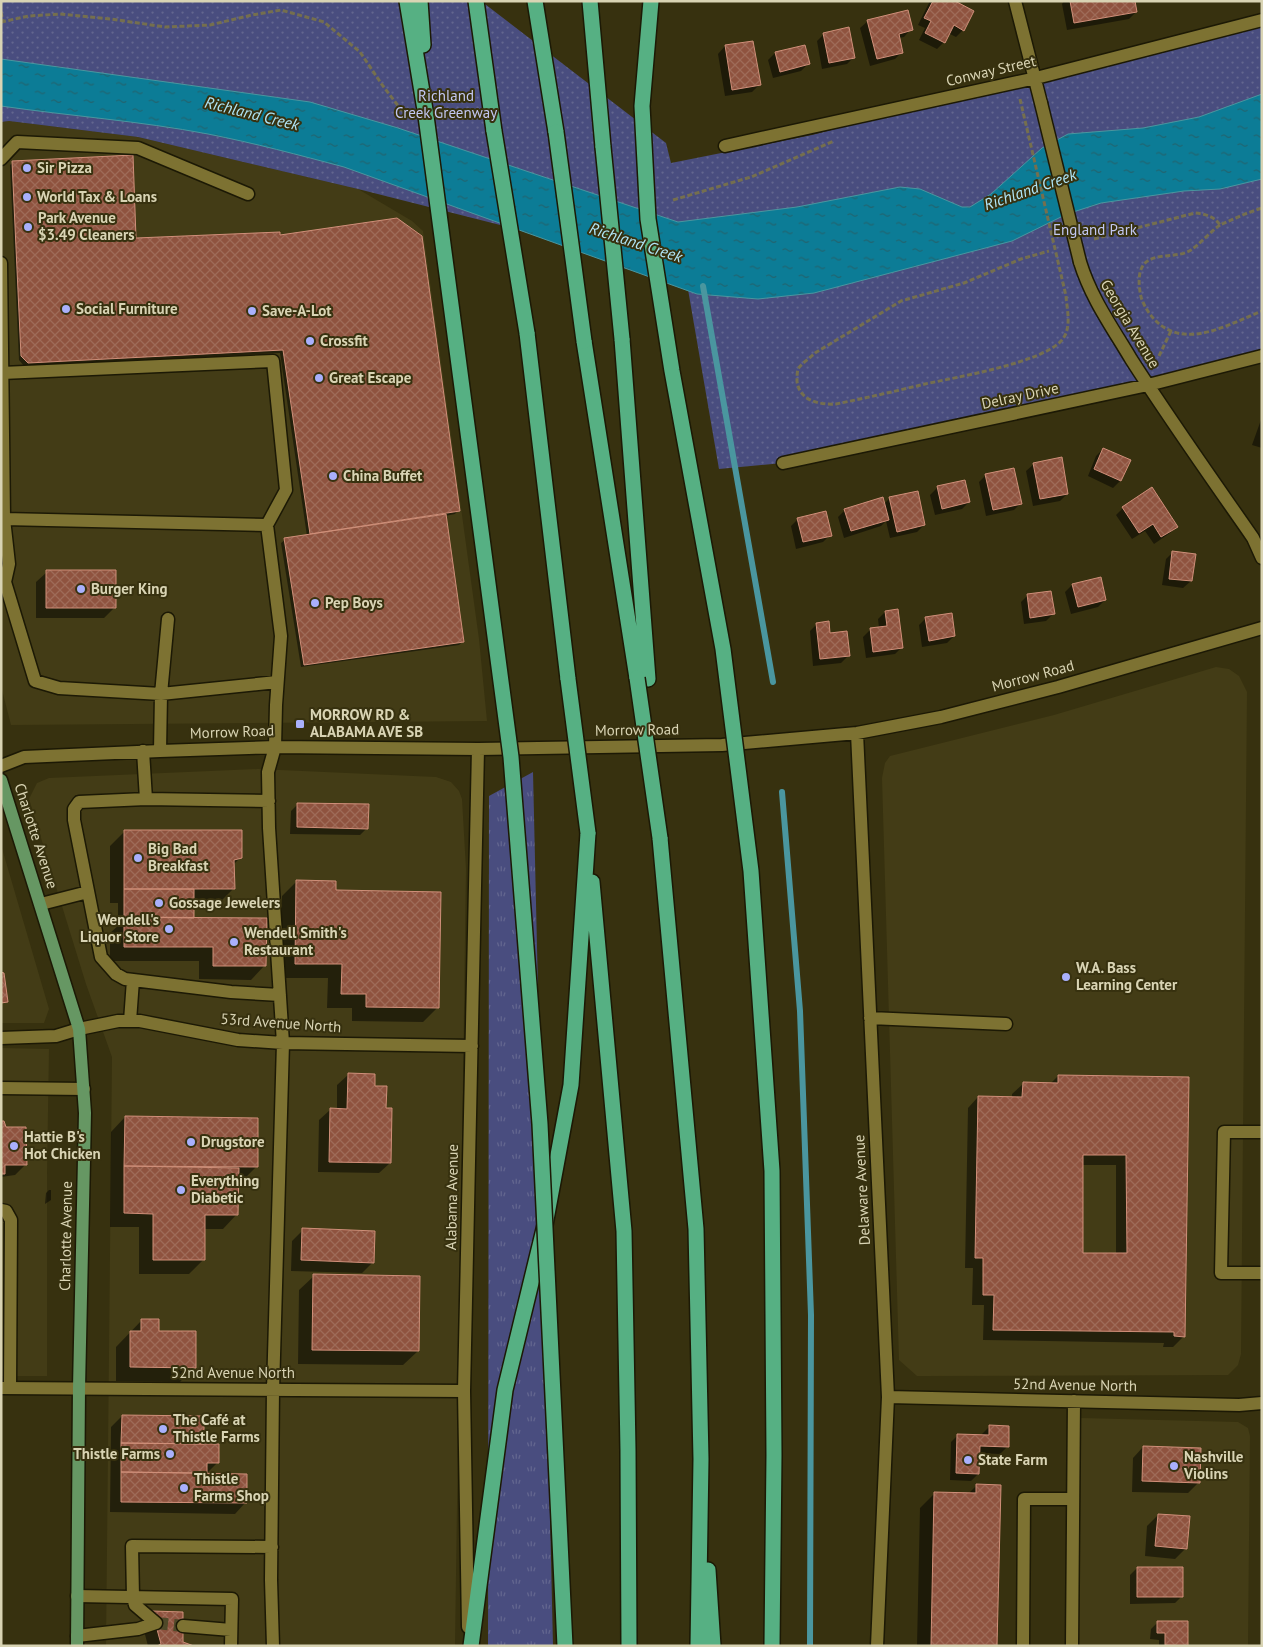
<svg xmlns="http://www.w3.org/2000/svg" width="1263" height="1647" viewBox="0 0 1263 1647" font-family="'PT Sans',sans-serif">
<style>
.built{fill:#433c16}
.grass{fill:url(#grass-tufts)}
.park{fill:url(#park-dots)}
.water{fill:url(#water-ripples);stroke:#4a969f}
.shadow{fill:#0007;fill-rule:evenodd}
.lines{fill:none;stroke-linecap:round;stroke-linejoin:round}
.stream{stroke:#4a969f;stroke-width:6}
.building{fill:url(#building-cross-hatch);stroke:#d08f79;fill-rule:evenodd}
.minor-tunnel{stroke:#4f4928;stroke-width:12;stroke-dasharray:12 6;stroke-linecap:butt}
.minor-casing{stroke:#1c1905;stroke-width:15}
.major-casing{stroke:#1c1905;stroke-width:15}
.highway-casing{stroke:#1c1905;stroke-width:18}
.path{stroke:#756f4e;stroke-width:3;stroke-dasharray:5 2.5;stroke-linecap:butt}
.minor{stroke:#7d7232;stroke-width:12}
.major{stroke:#669763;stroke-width:12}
.highway{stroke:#56b083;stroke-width:15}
.minor-bridge-casing{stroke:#1c1905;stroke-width:15;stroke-linecap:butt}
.highway-bridge-casing{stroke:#1c1905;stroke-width:18;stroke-linecap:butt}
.minor-bridge{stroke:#7d7232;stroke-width:12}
.highway-bridge{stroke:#56b083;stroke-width:15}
.poi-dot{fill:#a9b0fc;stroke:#37310f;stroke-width:2}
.labels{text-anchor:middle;stroke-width:4;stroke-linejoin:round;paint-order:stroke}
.street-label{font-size:15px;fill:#d9d4b4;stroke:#37310f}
.park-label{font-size:15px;fill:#c3c8f3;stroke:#37310f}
.poi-label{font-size:15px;font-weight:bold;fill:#d9d4b4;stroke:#37310f;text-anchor:start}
.water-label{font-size:16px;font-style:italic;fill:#b0e6f8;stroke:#37310f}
</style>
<defs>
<pattern id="grass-tufts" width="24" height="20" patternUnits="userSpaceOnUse" patternTransform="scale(1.25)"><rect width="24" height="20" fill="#494d7f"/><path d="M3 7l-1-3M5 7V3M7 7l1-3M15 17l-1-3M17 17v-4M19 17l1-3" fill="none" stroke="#63668f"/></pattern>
<pattern id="park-dots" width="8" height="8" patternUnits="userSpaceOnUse" patternTransform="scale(1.25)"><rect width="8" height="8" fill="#494d7f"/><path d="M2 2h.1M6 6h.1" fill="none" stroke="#63668f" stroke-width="1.8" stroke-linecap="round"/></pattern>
<pattern id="water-ripples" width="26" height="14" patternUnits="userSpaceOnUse" patternTransform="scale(1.25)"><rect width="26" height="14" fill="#0c7c96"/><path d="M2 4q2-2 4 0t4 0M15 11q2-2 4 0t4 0" fill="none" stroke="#216470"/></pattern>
<pattern id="building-cross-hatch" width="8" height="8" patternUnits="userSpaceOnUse" patternTransform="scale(1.25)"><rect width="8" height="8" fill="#8f533f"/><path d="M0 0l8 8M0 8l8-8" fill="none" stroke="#9e6b58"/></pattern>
</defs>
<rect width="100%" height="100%" fill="#37310f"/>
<!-- built -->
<path class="built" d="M9 121 138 137 358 189 412 221 423 231 479 639 487 721 11 725 1 686V122Z
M1216 667 1229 669 1239 676 1247 692 1241 1354 1238 1365 1228 1375 917 1376 899 1360 882 778 885 763 890 756 1054 715Z
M258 769 436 777 451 782 459 791 462 799 466 869 455 1646H106L112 1057 86 984 29 799 37 783 49 778Z
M1 845 49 1009 44 1023H1Z
M1 1048 49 1049 47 1174V1376H1Z
M1081 1418 1238 1422 1248 1428 1250 1436 1248 1646H1079Z"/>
<!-- grass -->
<path class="grass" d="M533 772 553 1646H488L489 796Z"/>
<!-- park -->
<path class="park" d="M1 1H481L666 143 671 163 812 135 1146 49 1262 27V356L783 463 719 469 685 272 358 189 138 137 9 121 1 122Z"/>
<!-- water -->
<path class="water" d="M1 59 310 102 398 128 678 222 797 207 900 187 920 189 962 207H970L991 194 1042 148 1068 134 1143 128 1199 117 1262 94V179L1220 189 1184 191 1101 203 1067 214 1012 241 814 293 758 299 697 294 344 167C299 155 254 143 208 134 140 121 70 116 1 106Z"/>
<!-- shadow -->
<path class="shadow" d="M930 1H952L963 30 956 37 948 33 944 42 937 49 919 40 925 28 918 25Z
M1064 1H1134L1136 12 1129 19 1067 30 1062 4Z
M868 21 911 29 904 37 899 38 902 52 895 59 870 66 860 28Z
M824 34 854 57 847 64 822 69 817 41Z
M725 46 759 85 752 92 725 96 718 54Z
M804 46 808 64 801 71 773 78 768 60 775 53Z
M13 162 135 239 279 237 458 510 455 514 445 516 462 642 459 645 301 667 281 543 285 540 307 536 280 353 24 366 19 360 10 165Z
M1262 417V448L1252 445Z
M1103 449 1120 481 1113 488 1088 476 1096 456Z
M1034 464 1067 494 1060 501 1033 506 1026 471Z
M986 475 1021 503 1014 510 986 516 979 482Z
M964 481 969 502 962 509 935 515 930 495 937 488Z
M890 498 924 525 917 532 890 538 886 521 881 526 844 538 838 517 845 510 883 505Z
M1123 508 1176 526 1170 533 1154 544 1145 531 1132 539 1116 515Z
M798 519 830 535 823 542 796 549 791 526Z
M1173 552 1191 581 1183 588 1162 585 1166 559Z
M47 572 115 607 104 618H36V582Z
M1072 585 1105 600 1098 607 1071 614 1065 592Z
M1028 595 1053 614 1046 621 1024 624 1021 602Z
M885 612 902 647 895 654 866 658 863 637 870 630 879 628 878 619Z
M926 618 954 636 947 643 922 647 919 625Z
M817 624 829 634 848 656 841 663 813 666 810 631Z
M298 804 367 828 360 835 290 834 291 811Z
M125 831 241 857 233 865V889L219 903H193V917L265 965 251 980 199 979V961H110V933L120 924H118V903H110V846Z
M296 882 334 891 437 1008 423 1022 352 1021V1008H327L328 978H281L282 896Z
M348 1075 373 1087 385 1109 390 1163 379 1173 318 1172 319 1120 330 1110H337V1085Z
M1058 1076 1188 1078 1184 1336 1173 1347H1163L1164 1343 983 1340 984 1305H972L973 1268H965L968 1108 978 1097 1012 1098V1094L1023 1084H1050ZM1081 1165H1116V1254L1082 1255Z
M125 1117 256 1167 242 1181H238L237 1214 223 1229H204L203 1260 189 1274H139V1227H110L111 1132Z
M1 1122 26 1164 15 1175 1 1177Z
M49 1190H51V1200L45 1204 46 1193Z
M303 1230 373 1262 362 1273 291 1271 292 1241Z
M314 1276 418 1351 403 1365 298 1364 299 1290Z
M142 1320 194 1367 180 1382 116 1381V1347Z
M122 1416 203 1445 217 1463 206 1474 245 1503 235 1514 110 1512 111 1427Z
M989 1427 1007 1447 1000 1454 979 1453 978 1474 971 1481 950 1480 951 1442 958 1435 982 1436V1434Z
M1143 1447 1199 1482 1188 1493 1132 1492 1133 1458Z
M977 1485 996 1646H917L920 1508 935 1493 968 1494Z
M1158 1515 1186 1548 1175 1559 1145 1556 1147 1526Z
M1137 1568 1182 1596 1175 1603 1130 1604V1575Z
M152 1613 182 1643 191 1646H148L142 1623Z
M1158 1622 1186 1646H1159V1640L1150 1639 1151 1629Z"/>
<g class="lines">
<!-- stream -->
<path class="stream" d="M703 286 773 682
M782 792 800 1011 811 1315 810 1646"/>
</g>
<!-- building -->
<path class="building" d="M933 1H955L974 11 964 31 954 25 945 43 925 33 931 21 924 18Z
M1070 1H1135L1137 12 1074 23Z
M908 10 913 30 899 34 903 53 877 59 867 20Z
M849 27 855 58 829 63 823 33Z
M753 41 761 85 732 90 725 45Z
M805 45 810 64 780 72 775 52Z
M133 155 136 238 280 232V235L397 218 422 236 460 511 310 534 283 350 28 363 21 356 12 161Z
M1103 448 1131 460 1121 481 1094 469Z
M1062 457 1068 494 1040 499 1033 463Z
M1014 468 1022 504 993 510 985 474Z
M965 480 970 502 942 509 937 486Z
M1152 487 1178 527 1161 537 1153 524 1139 533 1122 507Z
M918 491 925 525 897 532 889 497Z
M883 497 889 520 851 531 844 509Z
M826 511 832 536 803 542 797 518Z
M446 514 464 642 304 665 284 538Z
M1172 551 1196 554 1192 581 1169 579Z
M46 570H116V608H46Z
M1101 577 1106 600 1078 607 1072 584Z
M1051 591 1055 614 1030 618 1027 594Z
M898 609 903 648 873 652 870 628 887 626 885 611Z
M952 613 955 636 929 641 925 617Z
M829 621 830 633 847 631 850 656 820 659 816 623Z
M297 803 369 804 368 829 297 827Z
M124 830H242V858L234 860 235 889H124Z
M296 880 336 881V890L441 892 439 1008 366 1007V994H341L342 964H295Z
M124 889H194V918L124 917Z
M124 917 267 918 266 966H213V947H124Z
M1 972 4 973 8 1002 1 1003Z
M348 1073 375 1074V1086H387L386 1108H392L391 1163 329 1162 330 1108 347 1109Z
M1058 1075 1189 1077 1185 1337 1174 1336V1332L993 1330 994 1295H983V1258H975L978 1096 1022 1097 1023 1082 1058 1083ZM1083 1155H1126L1127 1253H1083Z
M125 1116 258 1118V1167L124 1166Z
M1 1121H4L6 1127H26L27 1165H5V1174H1Z
M124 1166 239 1168 238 1215H205V1260H153V1214L124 1213Z
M302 1228 375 1231 374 1263 301 1260Z
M313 1274 420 1276 419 1351 312 1350Z
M141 1319H159V1331H196V1368L130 1367V1331H141Z
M122 1415 204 1416V1444L121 1443Z
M989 1425 1009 1426V1447L980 1446 979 1474 956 1473 957 1434 989 1435Z
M121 1443 219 1444V1463H207V1473L121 1472Z
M1143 1446 1201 1448 1200 1483 1142 1481Z
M121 1472 247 1474V1503L121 1502Z
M976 1484 1001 1485 997 1646H931L934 1492 976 1493Z
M1158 1514 1190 1516 1187 1549 1155 1546Z
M1137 1567H1183V1597H1137Z
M152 1611 183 1612V1642L194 1646H157L161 1644Z
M1157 1621H1188V1646L1165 1645V1633H1157Z"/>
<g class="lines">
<!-- minor-tunnel -->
<path class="minor-tunnel" d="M156 1623 183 1626"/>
<defs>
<path id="minor" d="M1015 1 1041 103
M725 146 1036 78 1262 20
M1 159 17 142 138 148 248 194
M1080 262C1091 298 1112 327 1131 359 1170 420 1212 479 1253 538L1262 558
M1 263 4 519 267 525
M2 373 273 361 286 490 267 525 281 636 276 705 275 747 268 772 269 828 283 1043 273 1390 271 1580 273 1646
M783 463 1148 385 1262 356
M1 519H4L9 564 5 582
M1 583 5 582 35 681 59 688 161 694 277 682
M857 733 888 1397 877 1646
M143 751 146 799
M160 751 161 694 168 619
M1 766 24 757 160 751 275 747 478 749 722 745 857 733 941 717 1058 687 1262 628
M269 801 146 799 79 802 74 809V820L101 957 116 974 125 979 231 992 280 995
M41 904 88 892
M870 1018 1006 1024
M130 1021 133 980
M1 1038 56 1036 79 1029 118 1021H140L238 1040 283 1043 472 1046
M1 1088 84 1089
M1262 1132H1224L1221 1273H1262
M1 1210 6 1211 11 1220 10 1388
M1 1388 464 1391
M888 1397 1239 1405 1262 1403
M77 1596 232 1599 231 1646
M156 1623 135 1605 133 1597 132 1546 272 1547
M183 1626 231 1630
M468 1627 464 1391 478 749
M77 1636 138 1629 156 1623
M1023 1646 1024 1499H1073
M1072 1646 1074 1401"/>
<path id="major" d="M1 780 79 1029 85 1113 79 1388 77 1646"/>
<path id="highway" d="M407 1 426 116
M420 1 423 45
M476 1 494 131
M535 1 556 132
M590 1 603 147
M527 333 568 679
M622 339 648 679
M584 341 637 678
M660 838 696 1229 701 1459 698 1646
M592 882 624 1231 628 1450 629 1646
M708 1570 713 1646
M471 1646 505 1390 545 1225 571 1085 588 833"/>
</defs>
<!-- minor casing -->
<use href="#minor" class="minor-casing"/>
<!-- major casing -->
<use href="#major" class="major-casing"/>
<!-- highway casing -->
<use href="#highway" class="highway-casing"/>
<!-- path -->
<path class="path" d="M1 12 3 21
M1 22 29 16 60 14 111 19 165 27 210 25 252 15 281 10 324 22 360 52 383 86 406 116
M1020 99 1066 296C1067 310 1072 328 1062 340 1042 363 957 377 925 384 896 391 866 398 836 404 820 405 799 401 797 381 797 377 797 373 798 369 802 363 810 358 815 353L901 301 964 283 1021 259 1049 251
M673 200 751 177 834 141
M1220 225C1210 232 1200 244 1191 250 1177 259 1155 252 1144 264 1137 273 1139 287 1141 297 1144 306 1149 314 1155 320 1185 351 1229 324 1262 311
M1094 239 1195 213C1205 214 1214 216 1220 225L1245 214 1262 208
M1159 356 1171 331"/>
<!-- minor -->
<use href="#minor" class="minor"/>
<!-- major -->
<use href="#major" class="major"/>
<!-- highway -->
<use href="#highway" class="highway"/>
<defs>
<path id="minor-bridge" d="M1041 103 1080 262"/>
<path id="highway-bridge" d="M651 1 642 106 648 219 672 371 723 649 751 871 772 1171 774 1455 772 1646
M426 116 511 757 540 1124 565 1646
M494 131 527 333
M556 132 584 341
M603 147 622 339
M637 678 660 838
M568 679 588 833"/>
</defs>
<!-- minor-bridge casing -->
<use href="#minor-bridge" class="minor-bridge-casing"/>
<!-- highway-bridge casing -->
<use href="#highway-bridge" class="highway-bridge-casing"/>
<!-- minor-bridge -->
<use href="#minor-bridge" class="minor-bridge"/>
<!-- highway-bridge -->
<use href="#highway-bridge" class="highway-bridge"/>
</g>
<!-- markers -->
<g class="poi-dot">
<circle cx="27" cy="168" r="5"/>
<circle cx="27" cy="197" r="5"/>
<circle cx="28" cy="227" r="5"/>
<circle cx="66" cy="309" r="5"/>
<circle cx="252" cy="311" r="5"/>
<circle cx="310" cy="341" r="5"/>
<circle cx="319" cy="378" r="5"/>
<circle cx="333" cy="476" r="5"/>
<circle cx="81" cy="589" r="5"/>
<circle cx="315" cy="603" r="5"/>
<rect x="295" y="719" width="10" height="10" rx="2.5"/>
<circle cx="138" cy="858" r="5"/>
<circle cx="159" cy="903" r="5"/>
<circle cx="169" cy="929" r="5"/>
<circle cx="234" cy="942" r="5"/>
<circle cx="1066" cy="977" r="5"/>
<circle cx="191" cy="1142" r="5"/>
<circle cx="14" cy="1146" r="5"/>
<circle cx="181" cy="1190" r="5"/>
<circle cx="163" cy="1429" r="5"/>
<circle cx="170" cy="1454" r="5"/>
<circle cx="968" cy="1460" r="5"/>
<circle cx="1174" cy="1466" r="5"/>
<circle cx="184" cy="1488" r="5"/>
</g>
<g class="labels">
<!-- street labels -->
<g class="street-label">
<text transform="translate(991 71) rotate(-13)" y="5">Conway Street</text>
<text transform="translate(1130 324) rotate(59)" y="5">Georgia Avenue</text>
<text transform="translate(1020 396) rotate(-12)" y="5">Delray Drive</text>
<text transform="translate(1033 676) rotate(-15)" y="5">Morrow Road</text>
<text transform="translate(637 730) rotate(-1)" y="5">Morrow Road</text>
<text transform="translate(232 732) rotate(-2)" y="5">Morrow Road</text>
<text transform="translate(36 836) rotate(72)" y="5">Charlotte Avenue</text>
<text transform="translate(281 1023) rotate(4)" y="5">53rd Avenue North</text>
<text transform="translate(862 1190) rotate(-93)" y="5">Delaware Avenue</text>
<text transform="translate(452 1197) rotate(-89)" y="5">Alabama Avenue</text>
<text transform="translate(66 1236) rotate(-89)" y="5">Charlotte Avenue</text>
<text x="233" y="1378">52nd Avenue North</text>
<text transform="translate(1075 1385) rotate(1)" y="5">52nd Avenue North</text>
</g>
<!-- park labels -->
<g class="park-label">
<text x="446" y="101">Richland<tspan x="446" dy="17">Creek Greenway</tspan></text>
<text x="1095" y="235">England Park</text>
</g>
<!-- poi labels -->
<g class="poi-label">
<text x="37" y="173">Sir Pizza</text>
<text x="37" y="202">World Tax &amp; Loans</text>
<text x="38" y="223">Park Avenue<tspan x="38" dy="17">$3.49 Cleaners</tspan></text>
<text x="76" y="314">Social Furniture</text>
<text x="262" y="316">Save-A-Lot</text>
<text x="320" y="346">Crossfit</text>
<text x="329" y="383">Great Escape</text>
<text x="343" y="481">China Buffet</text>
<text x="91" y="594">Burger King</text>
<text x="325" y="608">Pep Boys</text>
<text x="310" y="720">MORROW RD &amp;<tspan x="310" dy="17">ALABAMA AVE SB</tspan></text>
<text x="148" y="854">Big Bad<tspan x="148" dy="17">Breakfast</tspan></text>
<text x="169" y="908">Gossage Jewelers</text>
<text x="159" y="925" text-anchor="end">Wendell's<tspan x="159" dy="17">Liquor Store</tspan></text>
<text x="244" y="938">Wendell Smith's<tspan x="244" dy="17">Restaurant</tspan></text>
<text x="1076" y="973">W.A. Bass<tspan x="1076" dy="17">Learning Center</tspan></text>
<text x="24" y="1142">Hattie B's<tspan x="24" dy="17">Hot Chicken</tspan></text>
<text x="201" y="1147">Drugstore</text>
<text x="191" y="1186">Everything<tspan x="191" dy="17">Diabetic</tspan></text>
<text x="173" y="1425">The Café at<tspan x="173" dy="17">Thistle Farms</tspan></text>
<text x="160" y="1459" text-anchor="end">Thistle Farms</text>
<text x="1184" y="1462">Nashville<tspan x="1184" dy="17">Violins</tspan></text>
<text x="978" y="1465">State Farm</text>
<text x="194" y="1484">Thistle<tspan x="194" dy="17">Farms Shop</tspan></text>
</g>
<!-- water labels -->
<g class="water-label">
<text transform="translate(252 113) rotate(14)" y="6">Richland Creek</text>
<text transform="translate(1030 189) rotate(-19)" y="6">Richland Creek</text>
<text transform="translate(636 242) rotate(18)" y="6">Richland Creek</text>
</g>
</g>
<!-- border -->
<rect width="1263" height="1647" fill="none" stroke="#d9d4b4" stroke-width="5"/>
</svg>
